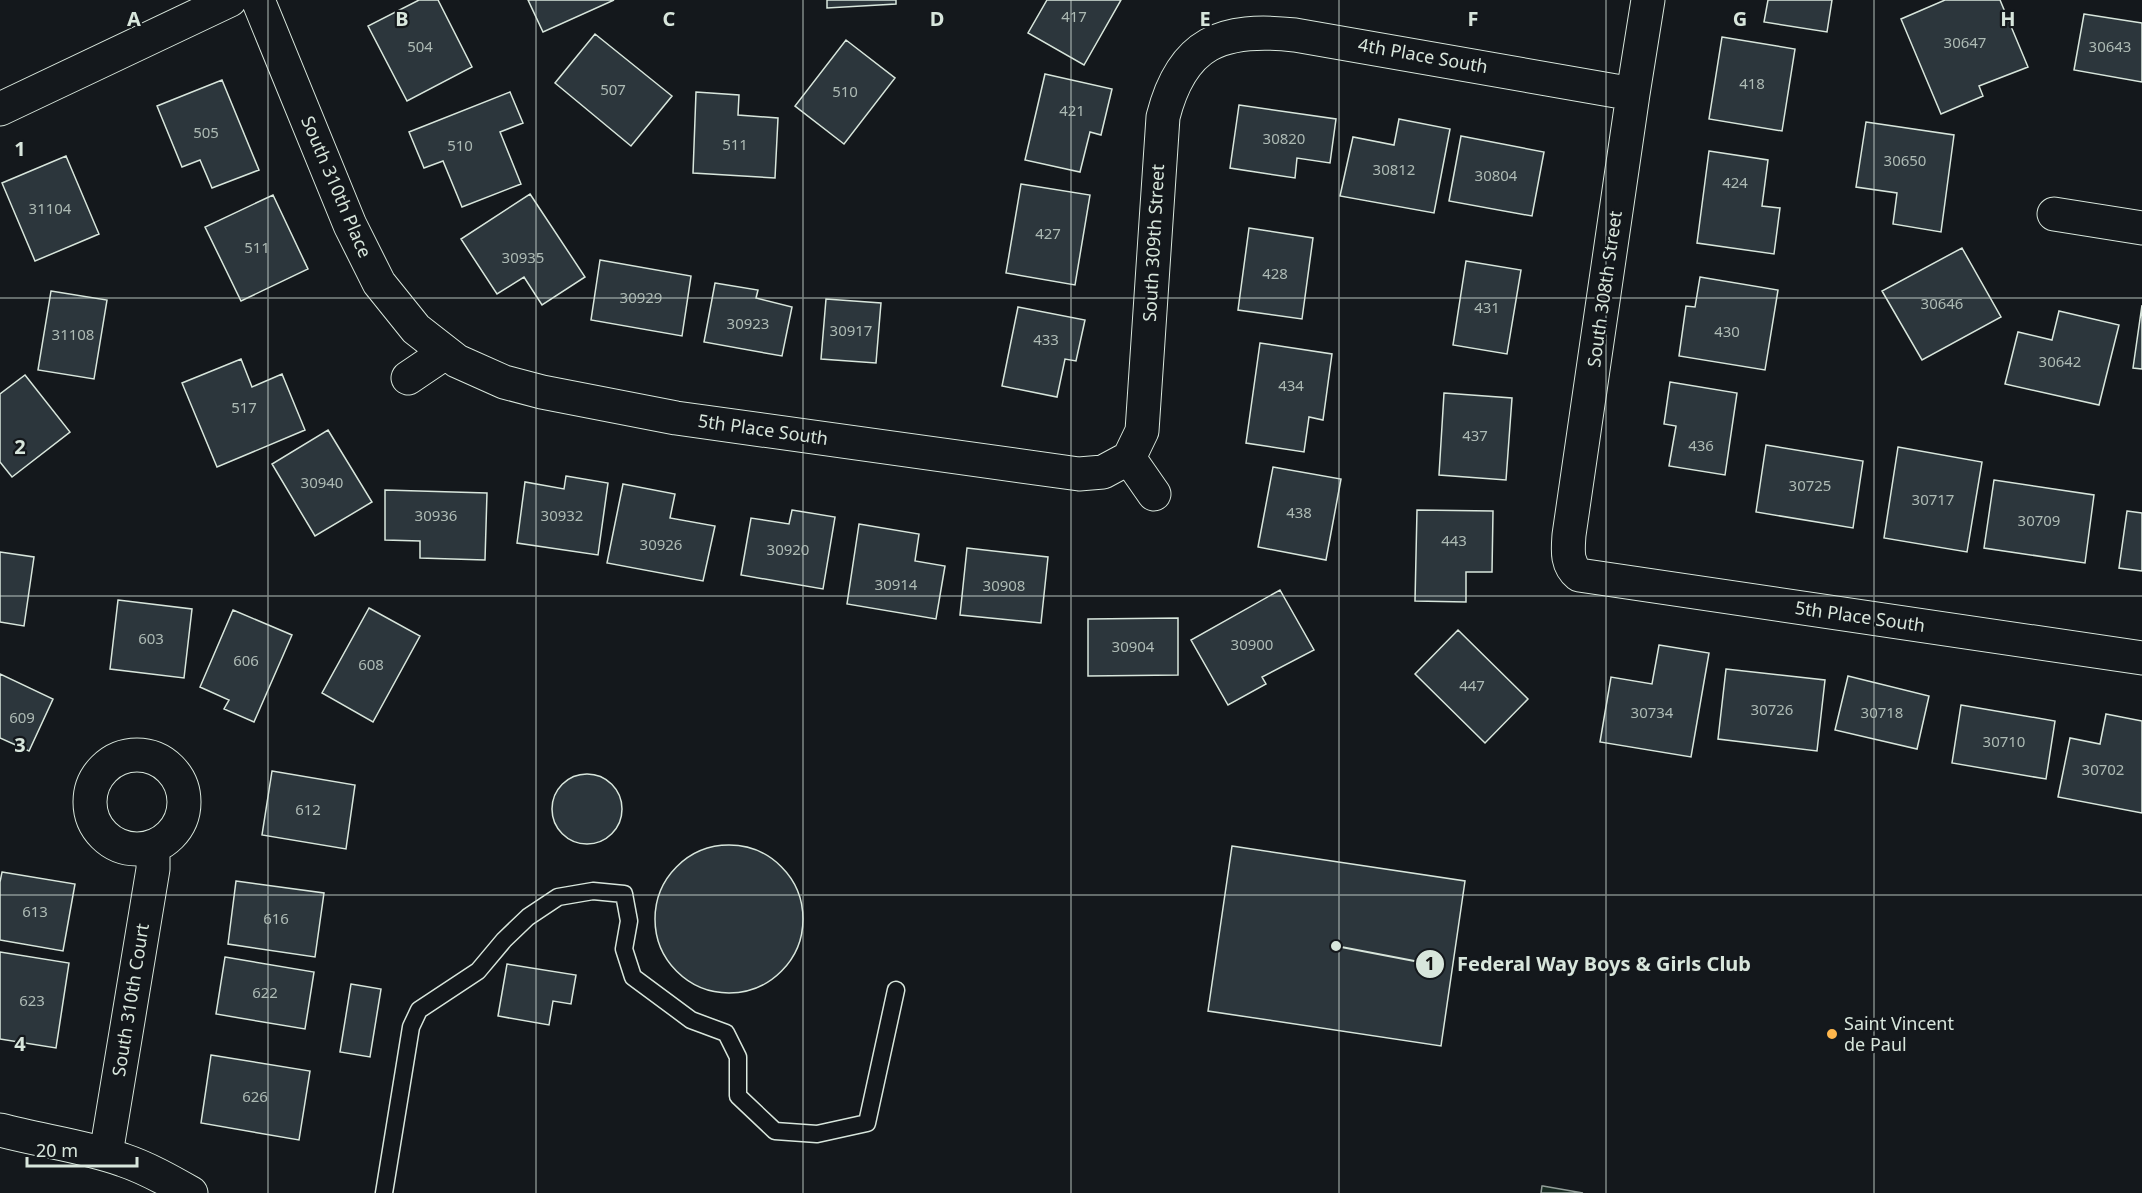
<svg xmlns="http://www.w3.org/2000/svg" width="2142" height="1193" viewBox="0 0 2142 1193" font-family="'Noto Sans',sans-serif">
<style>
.green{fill:#1a2d24;stroke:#939e99;stroke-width:1.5}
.building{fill:#2c363c;stroke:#d8e6dc;stroke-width:1.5}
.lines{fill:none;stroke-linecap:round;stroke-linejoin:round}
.service-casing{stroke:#d8e6dc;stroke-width:19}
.minor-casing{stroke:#d8e6dc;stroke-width:35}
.service{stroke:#14181c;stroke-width:16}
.minor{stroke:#14181c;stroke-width:33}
.grid{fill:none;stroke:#d8e6dc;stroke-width:1.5;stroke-opacity:0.55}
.poi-dot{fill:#ffb74d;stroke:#14181c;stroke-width:2}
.labels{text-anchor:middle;stroke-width:4.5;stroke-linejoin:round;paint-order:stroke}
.number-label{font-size:15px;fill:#adbab4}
.street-label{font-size:18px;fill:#d8e6dc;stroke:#14181c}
.poi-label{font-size:18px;fill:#d8e6dc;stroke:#14181c;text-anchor:start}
.grid-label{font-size:20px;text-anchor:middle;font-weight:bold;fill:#d8e6dc;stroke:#14181c;stroke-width:4.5;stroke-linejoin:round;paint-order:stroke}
.leader{fill:none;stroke:#d8e6dc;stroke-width:2}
.callout-dot{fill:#d8e6dc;stroke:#14181c;stroke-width:2}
.mark-label{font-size:18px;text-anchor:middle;font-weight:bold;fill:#111}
.callout-label{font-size:20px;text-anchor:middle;font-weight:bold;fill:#d8e6dc;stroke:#14181c;stroke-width:4.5;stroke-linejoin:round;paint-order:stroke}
</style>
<rect width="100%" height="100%" fill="#14181c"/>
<!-- green -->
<path class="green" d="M1542 1186H1543L1583 1193H1541Z"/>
<!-- building -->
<path class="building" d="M419 0H438L472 67 407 101 368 26Z
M528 0H614L543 32Z
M827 0H896V4L827 8Z
M1047 0H1121L1084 65 1028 33Z
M1768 0H1832L1827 32 1764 22Z
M1945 0H2000L2028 67 1979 86 1983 96 1941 114 1901 19Z
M2084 14 2142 23V82L2074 70Z
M595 34 672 96 631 146 555 83Z
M1722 37 1795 49 1782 131 1709 119Z
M846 40 895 78 844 144 795 106Z
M1045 74 1112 89 1101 135 1090 132 1080 172 1025 160Z
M222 80 259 170 212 188 200 160 182 167 157 106Z
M510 92 523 123 500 132 521 184 462 207 443 161 424 168 409 132Z
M696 92 739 95 738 115 778 118 775 178 693 173Z
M1239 105 1336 119 1330 163 1297 158 1295 178 1230 168Z
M1399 119 1450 129 1434 213 1340 196 1353 137 1394 145Z
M1866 122 1954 135 1941 232 1893 224 1897 193 1856 187Z
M1461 136 1544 152 1532 216 1449 201Z
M1709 151 1768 160 1762 206 1780 208 1774 254 1697 243Z
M66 156 99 234 35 261 2 183Z
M1021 184 1090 195 1075 285 1006 273Z
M530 194 585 277 542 305 524 277 497 294 461 239Z
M273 195 308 269 241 301 205 227Z
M1249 228 1313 238 1302 319 1238 310Z
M1962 248 2001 317 1922 360 1882 291Z
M600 260 691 276 682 336 591 320Z
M1466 261 1521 270 1507 354 1453 345Z
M1700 277 1778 290 1765 370 1679 356 1686 306 1695 307Z
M715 283 758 290 756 298 792 307 782 356 704 342Z
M51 291 107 300 94 379 38 370Z
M826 299 881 303 876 363 821 359Z
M2142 305V369L2133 368Z
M1018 307 1085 320 1076 361 1065 359 1057 397 1002 386Z
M2059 311 2119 325 2099 405 2005 384 2018 332 2052 340Z
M1260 343 1332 354 1323 420 1309 417 1304 452 1246 443Z
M241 359 252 387 282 374 305 430 217 467 182 383Z
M25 375 70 432 12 477 0 462V394Z
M1670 382 1737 393 1725 475 1669 466 1676 426 1664 424Z
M1444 393 1512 398 1506 480 1439 475Z
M328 430 372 502 315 536 272 464Z
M1766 445 1863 461 1853 528 1756 512Z
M1898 447 1982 462 1967 552 1884 538Z
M1273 467 1341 479 1326 560 1258 547Z
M566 476 608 483 598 555 517 543 525 482 564 489Z
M1994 480 2094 495 2085 563 1984 548Z
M623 484 675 494 670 518 715 526 703 581 607 563Z
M385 490 487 493 485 560 420 558V541L385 540Z
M792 510 835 517 823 589 741 575 751 518 789 524Z
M1417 510 1493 511 1492 572H1466V602L1415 601Z
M2127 511 2142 513V571L2119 568Z
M859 524 919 534 915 561 945 566 936 619 847 604Z
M967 548 1048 557 1041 623 960 615Z
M0 552 34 557 24 626 0 622Z
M1280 590 1314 650 1262 677 1266 684 1228 705 1191 640Z
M118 600 192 609 184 678 110 669Z
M369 608 420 636 373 722 322 693Z
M233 610 292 635 254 722 224 709 229 700 200 687Z
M1178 618V675L1088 676V619Z
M1458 630 1528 699 1485 743 1415 674Z
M1659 645 1709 653 1691 757 1600 742 1611 677 1652 684Z
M1726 669 1825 680 1817 751 1718 739Z
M0 674 53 699 29 751 0 738Z
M1848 676 1929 696 1917 749 1835 730Z
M1961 705 2055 721 2046 779 1952 763Z
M2106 714 2142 721V813L2058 797 2070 738 2100 744Z
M272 771 355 785 346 849 262 835Z
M552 809a35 35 0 1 1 70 0a35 35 0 1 1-70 0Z
M655 919a74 74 0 1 1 148 0a74 74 0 1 1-148 0Z
M1232 846 1465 881 1441 1046 1208 1011Z
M2 872 75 884 63 951 0 940V882Z
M236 881 324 893 315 957 228 944Z
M0 952 69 963 56 1048 0 1039Z
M225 957 314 972 305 1029 216 1014Z
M507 964 576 975 571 1004 553 1001 549 1025 498 1016Z
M351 984 381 989 370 1057 340 1052Z
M211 1055 310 1071 299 1140 201 1123Z"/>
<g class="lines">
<defs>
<path id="service" d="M384 1193 411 1027 419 1010 478 971 504 940 528 917 558 897 593 891 624 894 629 921 624 949 633 977 691 1020 726 1033 738 1057V1096L775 1131 817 1134 867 1123 896 990"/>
<path id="minor" d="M258 0 350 225 379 283 416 329 457 361 504 382 542 392 676 418 1079 474 1103 472 1129 458
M1648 0 1633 94 1569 535C1568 550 1566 564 1579 575L2142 658
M0 109 230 0
M2054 214 2142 228
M408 378 445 353
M1129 458 1142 431 1163 117C1182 42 1222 27 1295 35L1633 94
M1129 458 1154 494
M90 802a47 47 0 1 1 94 0a47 47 0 1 1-94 0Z
M0 1130C41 1141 84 1146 123 1160 147 1168 170 1181 191 1193
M106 1154 153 869V846"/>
</defs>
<!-- service casing -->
<use href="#service" class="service-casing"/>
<!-- minor casing -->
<use href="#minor" class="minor-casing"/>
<!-- service -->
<use href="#service" class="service"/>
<!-- minor -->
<use href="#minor" class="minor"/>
</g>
<!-- grid -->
<path class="grid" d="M268 0V1193M536 0V1193M803 0V1193M1071 0V1193M1339 0V1193M1606 0V1193M1874 0V1193M0 298H2142M0 596H2142M0 895H2142"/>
<!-- markers -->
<circle class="poi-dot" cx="1832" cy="1034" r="6"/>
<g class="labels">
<!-- number labels -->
<g class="number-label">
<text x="1074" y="22">417</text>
<text x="1965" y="48">30647</text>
<text x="420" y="52">504</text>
<text x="2110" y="52">30643</text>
<text x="1752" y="89">418</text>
<text x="613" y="95">507</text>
<text x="845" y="97">510</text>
<text x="1072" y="116">421</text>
<text x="206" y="138">505</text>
<text x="1284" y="144">30820</text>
<text x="735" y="150">511</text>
<text x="460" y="151">510</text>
<text x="1905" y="166">30650</text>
<text x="1394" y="175">30812</text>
<text x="1496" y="181">30804</text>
<text x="1735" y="188">424</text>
<text x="50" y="214">31104</text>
<text x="1048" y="239">427</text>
<text x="257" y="253">511</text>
<text x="523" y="263">30935</text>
<text x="1275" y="279">428</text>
<text x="641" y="303">30929</text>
<text x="1942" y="309">30646</text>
<text x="1487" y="313">431</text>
<text x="748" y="329">30923</text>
<text x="851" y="336">30917</text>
<text x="1727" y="337">430</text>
<text x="73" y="340">31108</text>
<text x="1046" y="345">433</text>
<text x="2060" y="367">30642</text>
<text x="1291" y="391">434</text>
<text x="244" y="413">517</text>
<text x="1475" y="441">437</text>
<text x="1701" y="451">436</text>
<text x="322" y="488">30940</text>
<text x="1810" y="491">30725</text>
<text x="1933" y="505">30717</text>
<text x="1299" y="518">438</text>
<text x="436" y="521">30936</text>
<text x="562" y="521">30932</text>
<text x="2039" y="526">30709</text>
<text x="1454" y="546">443</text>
<text x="661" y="550">30926</text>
<text x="788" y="555">30920</text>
<text x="896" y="590">30914</text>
<text x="1004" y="591">30908</text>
<text x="151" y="644">603</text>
<text x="1252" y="650">30900</text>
<text x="1133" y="652">30904</text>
<text x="246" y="666">606</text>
<text x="371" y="670">608</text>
<text x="1472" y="691">447</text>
<text x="1772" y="715">30726</text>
<text x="1652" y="718">30734</text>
<text x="1882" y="718">30718</text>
<text x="22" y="723">609</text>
<text x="2004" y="747">30710</text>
<text x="2103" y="775">30702</text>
<text x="308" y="815">612</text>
<text x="35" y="917">613</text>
<text x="276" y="924">616</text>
<text x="265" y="998">622</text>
<text x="32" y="1006">623</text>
<text x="255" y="1102">626</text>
</g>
<!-- street labels -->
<g class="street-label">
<text transform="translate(1423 56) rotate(10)" y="6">4th Place South</text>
<text transform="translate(336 187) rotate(67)" y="6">South 310th Place</text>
<text transform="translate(1154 243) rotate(-87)" y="6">South 309th Street</text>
<text transform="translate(1605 289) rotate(-82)" y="6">South 308th Street</text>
<text transform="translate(763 430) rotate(8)" y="6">5th Place South</text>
<text transform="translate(1860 617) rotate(8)" y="6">5th Place South</text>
<text transform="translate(131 1000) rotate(-81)" y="6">South 310th Court</text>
</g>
<!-- poi labels -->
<g class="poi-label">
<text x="1844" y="1030">Saint Vincent<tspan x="1844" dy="21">de Paul</tspan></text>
</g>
</g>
<g class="grid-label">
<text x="134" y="26">A</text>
<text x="402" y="26">B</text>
<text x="669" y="26">C</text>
<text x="937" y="26">D</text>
<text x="1205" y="26">E</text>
<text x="1473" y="26">F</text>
<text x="1740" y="26">G</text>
<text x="2008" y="26">H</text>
<text x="20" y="156">1</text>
<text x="20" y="454">2</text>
<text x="20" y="752">3</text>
<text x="20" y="1051">4</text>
</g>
<!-- callouts -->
<path class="leader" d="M1336 946L1430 964"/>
<g class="callout-dot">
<circle cx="1336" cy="946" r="6"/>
<circle cx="1430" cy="964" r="15"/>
</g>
<g class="mark-label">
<text x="1430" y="970">1</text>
</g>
<g class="callout-label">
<text x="1604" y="971">Federal Way Boys &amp; Girls Club</text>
</g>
<!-- scale -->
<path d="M27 1157v9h110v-9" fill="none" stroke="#d8e6dc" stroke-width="3"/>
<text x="36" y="1157" font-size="18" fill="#d8e6dc" stroke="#14181c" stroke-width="4.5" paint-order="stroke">20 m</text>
</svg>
